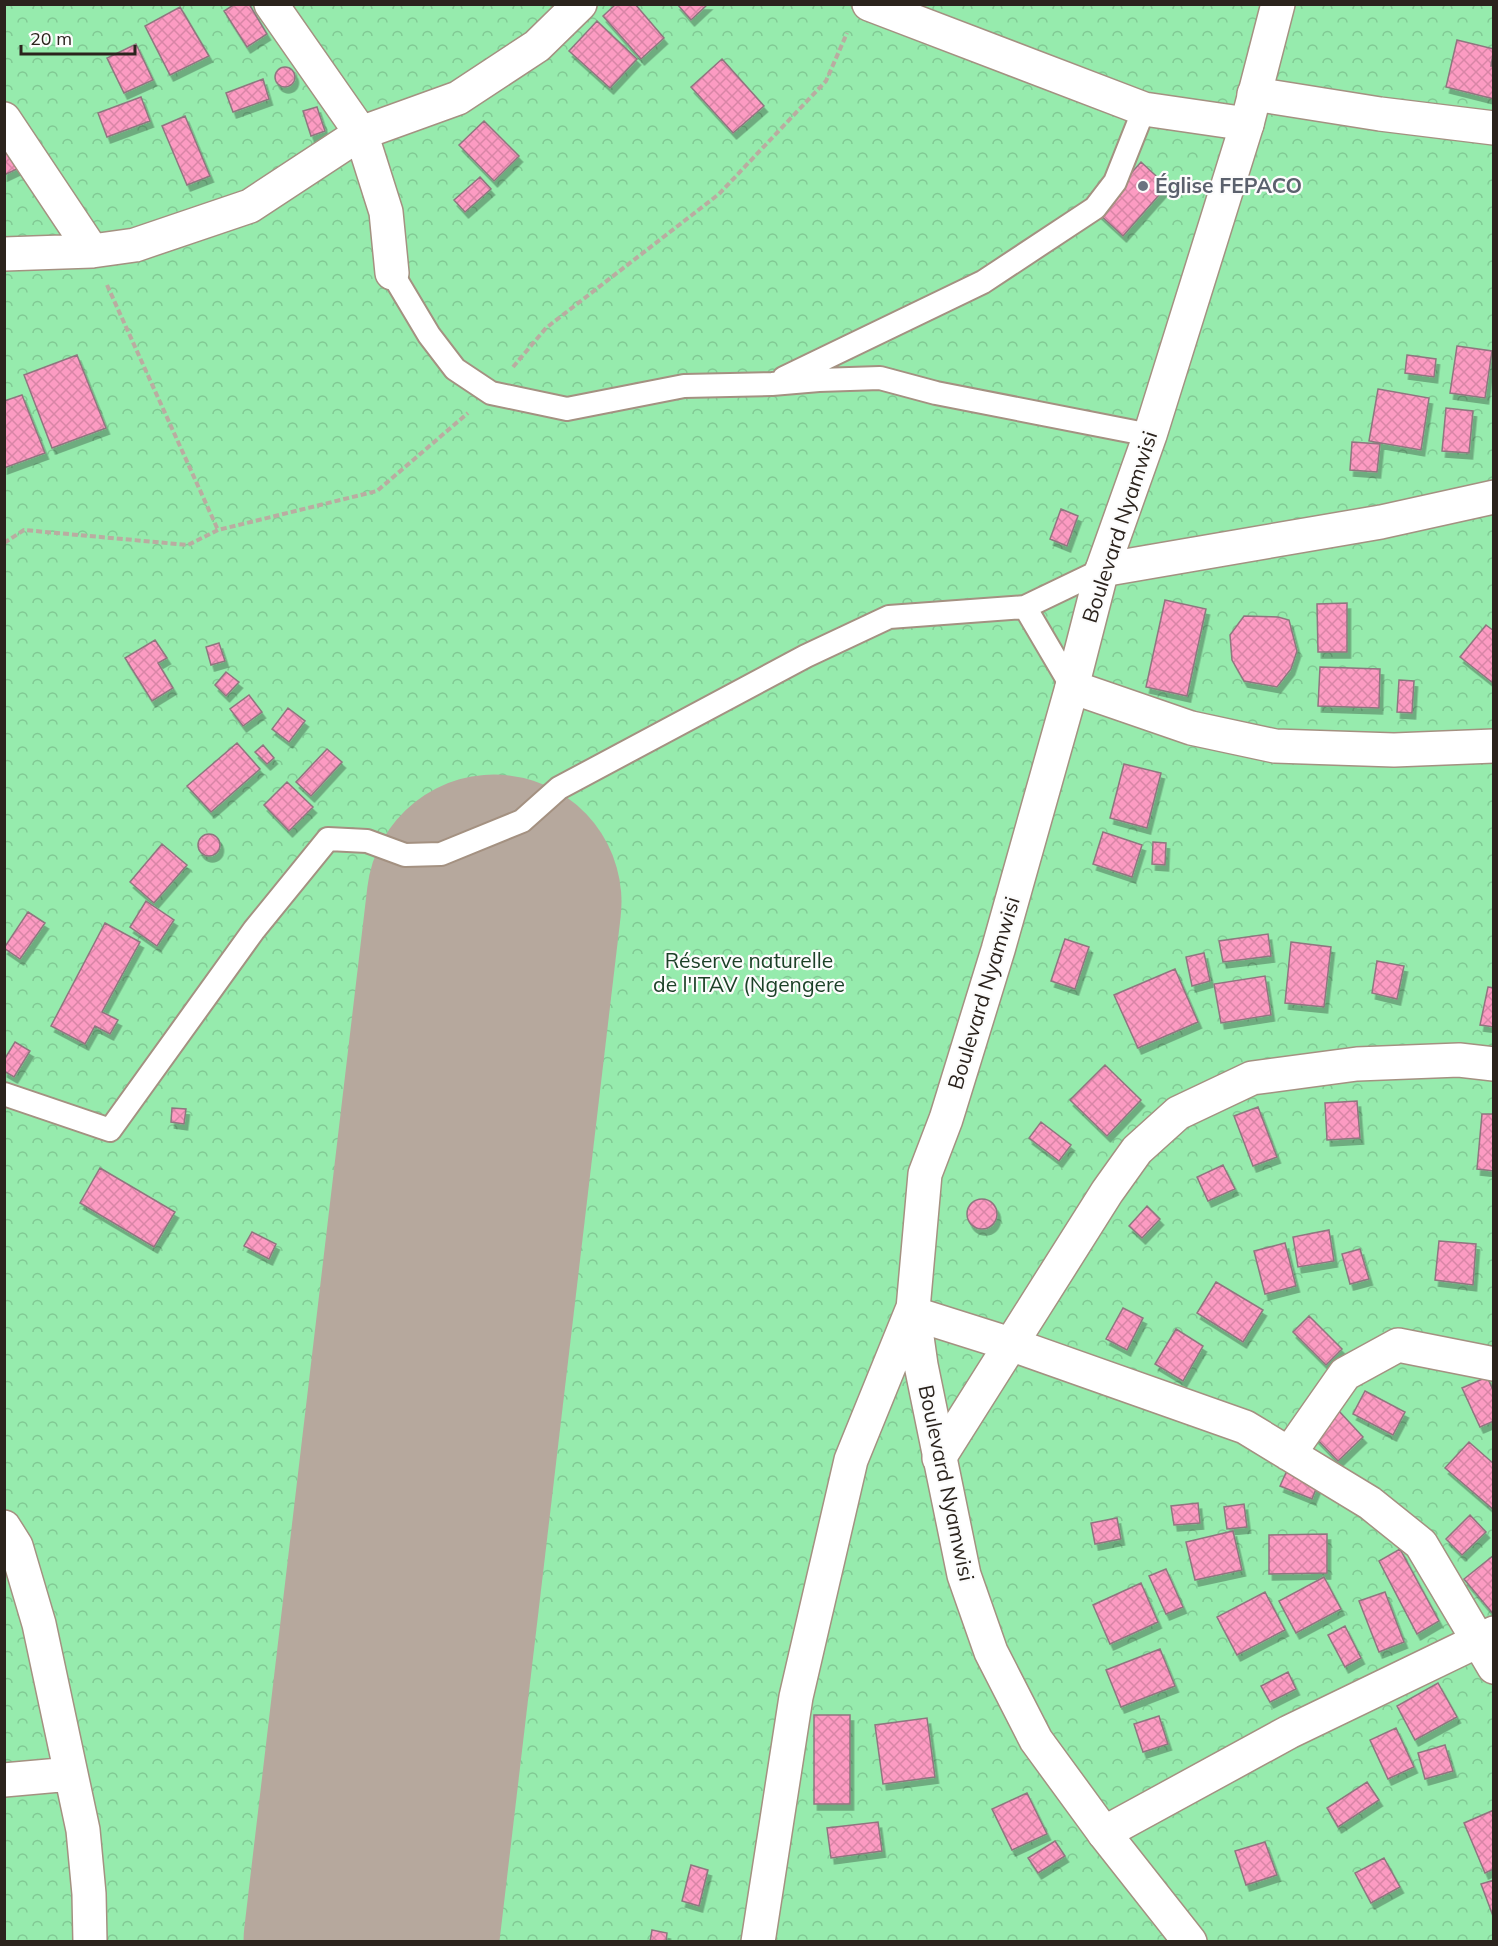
<svg xmlns="http://www.w3.org/2000/svg" width="1498" height="1946" viewBox="0 0 1498 1946" font-family="Mulish,sans-serif">
<style>
.forest{fill:url(#forest-crowns)}
.lines{fill:none;stroke-linecap:round;stroke-linejoin:round}
.runway{stroke:#b6a89d;stroke-width:255}
.building{fill:url(#building-cross-hatch);stroke:#8f777f;stroke-width:1.5;filter:url(#shadow)}
.lane-casing{stroke:#a49181;stroke-width:26}
.street-casing{stroke:#a49181;stroke-width:36}
.secondary-casing{stroke:#a49181;stroke-width:36}
.path{stroke:#baaca1;stroke-width:4;stroke-dasharray:6 3;stroke-linecap:butt}
.lane{stroke:#fff;stroke-width:22}
.street{stroke:#fff;stroke-width:33}
.secondary{stroke:#fff;stroke-width:33}
.worship-dot{fill:#6b7280;stroke:#fcfcfc;stroke-width:2}
.labels{text-anchor:middle;stroke-width:4.5;stroke-linejoin:round;paint-order:stroke}
.worship-label{font-size:21px;font-weight:bold;fill:#5b616d;stroke:#fcfcfc;text-anchor:start}
.street-label{font-size:21px;fill:#2b231d;stroke:#fcfcfc}
.park-label{font-size:21px;fill:#1c4027;stroke:#fcfcfc}
</style>
<defs>
<pattern id="forest-crowns" width="20" height="18" patternUnits="userSpaceOnUse" patternTransform="scale(1.5)"><rect width="20" height="18" fill="#96ebad"/><path d="M2 6a3 3 0 1 1 6 0M12 15a3 3 0 1 1 6 0" fill="none" stroke="#81c994"/></pattern>
<pattern id="building-cross-hatch" width="8" height="8" patternUnits="userSpaceOnUse" patternTransform="scale(1.5)"><rect width="8" height="8" fill="#fc9bc2"/><path d="M0 0l8 8M0 8l8-8" fill="none" stroke="#d885a6"/></pattern>
<filter id="shadow"><feDropShadow dx="3.5" dy="6" stdDeviation="0" flood-color="#0004"/></filter>
</defs>
<rect width="100%" height="100%" fill="#fcebdd"/>
<!-- forest -->
<path class="forest" d="M5 5H1493V1941H5Z"/>
<g class="lines">
<!-- runway -->
<path class="runway" d="M371 1942 494 902"/>
</g>
<!-- building -->
<path class="building" d="M235 4H249L267 34 247 47 224 11Z
M616 4H635L664 38 641 59 603 16Z
M677 4H708L691 20Z
M180 7 209 56 170 75 145 26Z
M597 21 637 59 610 88 569 51Z
M1457 40 1494 49 1491 66H1494V99L1446 87Z
M136 44 153 80 124 93 107 58Z
M722 59 764 106 733 133 691 87Z
M275 77a10 10 0 1 1 20 0a10 10 0 1 1-20 0Z
M263 79 269 99 233 112 226 93Z
M141 97 150 121 107 137 98 113Z
M317 107 325 131 311 136 303 111Z
M185 116 210 176 187 185 162 126Z
M484 121 519 156 494 181 459 145Z
M4 145 17 169 4 175Z
M1141 162 1167 186 1123 236 1097 212Z
M480 177 491 189 465 212 454 200Z
M1457 346 1492 351 1485 398 1450 393Z
M77 355 106 428 52 448 24 375Z
M1407 355 1436 359 1434 377 1405 373Z
M1378 389 1429 398 1421 450 1369 441Z
M22 395 45 453 4 468V401Z
M1446 408 1473 411 1469 453 1442 451Z
M1352 442 1380 444 1377 472 1350 470Z
M1061 509 1078 516 1067 546 1050 539Z
M1165 600 1206 609 1187 696 1146 687Z
M1347 603V652H1318L1317 604Z
M1244 616 1278 617 1289 620 1297 651 1291 669 1277 687 1244 681 1232 660 1230 635Z
M1486 625 1494 631 1493 683 1460 657Z
M155 640 167 658 158 663 173 688 152 701 125 658Z
M219 643 225 661 211 665 206 647Z
M1320 667 1380 669 1379 708 1318 706Z
M226 672 239 682 226 696 215 685Z
M1399 680 1414 681 1412 713 1397 712Z
M249 695 262 712 243 726 230 709Z
M288 708 305 721 289 742 272 729Z
M237 743 260 769 211 812 187 786Z
M263 745 274 758 267 764 255 752Z
M327 749 342 762 311 796 296 782Z
M1124 764 1161 773 1147 828 1110 818Z
M287 782 313 807 289 831 264 805Z
M1103 832 1142 845 1132 877 1093 864Z
M198 845a11 11 0 1 1 22 0a11 11 0 1 1-22 0Z
M1153 842 1166 843 1165 865 1152 864Z
M162 844 187 865 154 903 130 882Z
M146 901 174 920 157 946 130 927Z
M28 912 45 923 20 959 4 948Z
M105 923 140 942 102 1012 118 1020 110 1034 95 1026 85 1044 51 1026Z
M1268 934 1271 956 1223 962 1219 941Z
M1065 939 1089 947 1075 989 1051 981Z
M1291 942 1331 947 1324 1007 1285 1003Z
M1204 953 1210 981 1192 986 1186 957Z
M1377 961 1404 966 1397 999 1372 993Z
M1175 969 1198 1022 1138 1048 1114 995Z
M1265 976 1271 1015 1221 1023 1214 984Z
M1488 987 1494 988V1027L1480 1025Z
M15 1042 30 1051 14 1077 4 1071V1060Z
M1105 1065 1141 1100 1107 1136 1070 1100Z
M1357 1101 1360 1138 1327 1140 1325 1103Z
M1258 1107 1277 1157 1253 1166 1234 1116Z
M172 1108 186 1109 184 1124 171 1122Z
M1482 1114H1494V1171L1477 1169Z
M1041 1122 1071 1145 1059 1161 1029 1138Z
M1223 1165 1235 1189 1208 1201 1197 1177Z
M100 1168 175 1212 154 1247 80 1203Z
M967 1214a15 15 0 1 1 30 0a15 15 0 1 1-30 0Z
M1147 1206 1160 1219 1142 1238 1129 1226Z
M1329 1230 1334 1261 1298 1267 1293 1237Z
M252 1232 276 1244 269 1259 244 1246Z
M1439 1241 1476 1244 1473 1285 1435 1280Z
M1285 1243 1296 1286 1265 1294 1254 1251Z
M1360 1249 1369 1279 1350 1284 1342 1254Z
M1216 1282 1263 1310 1243 1342 1197 1313Z
M1123 1308 1143 1318 1127 1350 1106 1339Z
M1309 1316 1342 1349 1326 1365 1293 1332Z
M1176 1329 1203 1346 1183 1381 1155 1364Z
M1487 1377 1494 1392V1421L1480 1427 1462 1388Z
M1365 1391 1405 1412 1393 1435 1353 1414Z
M1338 1410 1363 1437 1338 1461 1312 1434Z
M1469 1442 1494 1464V1510L1445 1468Z
M1289 1466 1320 1479 1312 1499 1280 1486Z
M1198 1503 1200 1523 1174 1525 1171 1506Z
M1244 1504 1247 1527 1227 1529 1224 1507Z
M1470 1515 1486 1532 1462 1555 1446 1539Z
M1117 1518 1121 1539 1095 1544 1091 1523Z
M1233 1531 1242 1570 1195 1580 1186 1542Z
M1327 1534V1573L1269 1574V1535Z
M1400 1549 1439 1621 1417 1634 1379 1561Z
M1494 1555V1615L1464 1579Z
M1166 1569 1183 1607 1166 1614 1149 1576Z
M1324 1577 1341 1609 1296 1633 1279 1601Z
M1141 1583 1158 1622 1110 1644 1093 1605Z
M1265 1592 1285 1630 1237 1655 1217 1617Z
M1385 1592 1404 1642 1379 1652 1359 1601Z
M1345 1626 1361 1658 1345 1667 1328 1635Z
M1160 1649 1175 1686 1121 1707 1106 1670Z
M1288 1672 1296 1689 1270 1702 1261 1686Z
M1438 1683 1457 1717 1415 1740 1397 1706Z
M814 1715H850V1804H814Z
M1159 1716 1168 1744 1143 1752 1134 1724Z
M927 1718 935 1777 883 1784 875 1725Z
M1396 1728 1414 1767 1388 1779 1370 1740Z
M1445 1745 1453 1771 1425 1779 1418 1753Z
M1367 1782 1379 1800 1338 1827 1327 1808Z
M1027 1793 1047 1834 1012 1850 992 1809Z
M1494 1810V1869L1485 1873 1464 1823Z
M878 1822 882 1851 831 1858 827 1828Z
M1055 1841 1065 1856 1038 1873 1028 1858Z
M1265 1842 1277 1875 1246 1885 1235 1851Z
M1384 1858 1400 1887 1371 1903 1355 1873Z
M691 1865 708 1870 699 1906 682 1901Z
M1494 1880V1916H1493L1481 1884Z
M652 1930 667 1933 666 1942H650Z"/>
<g class="lines">
<defs>
<path id="lane" d="M392 273 429 335 455 369 491 393 567 409 684 386 772 384 819 380 880 378 936 393 1150 435
M784 378 983 282 1095 208 1115 182 1144 109
M1025 607 1102 570
M4 1094 110 1130 254 930 328 839 367 841 405 855 441 854 522 821 559 788 806 656 889 617 1025 607 1072 687"/>
<path id="street" d="M271 4 361 133 386 212 392 273
M869 4 1144 109 1247 124
M1254 94 1380 114 1494 128
M4 119 92 251
M4 254 92 251 135 245 250 206 361 133 458 98 537 46 580 4
M1102 570 1381 522 1494 497
M1072 687 1191 728 1275 746 1394 750 1494 746
M915 1314 1010 1344 1245 1427 1370 1503 1421 1544 1494 1667
M1289 1454 1345 1374 1398 1345 1494 1364
M939 1458 1107 1192 1137 1150 1178 1113 1252 1078 1357 1064 1459 1060 1494 1064
M4 1527 16 1546 39 1624 83 1830 89 1894 90 1942
M4 1780 71 1774
M1104 1833 1289 1732 1494 1633"/>
<path id="secondary" d="M758 1942 796 1697 851 1460 912 1310
M1190 1942 1104 1833 1036 1740 991 1652 964 1575 921 1365 913 1309 925 1174 946 1119 998 950 1072 687 1102 570 1150 435 1247 124 1278 4"/>
</defs>
<!-- lane casing -->
<use href="#lane" class="lane-casing"/>
<!-- street casing -->
<use href="#street" class="street-casing"/>
<!-- secondary casing -->
<use href="#secondary" class="secondary-casing"/>
<!-- path -->
<path class="path" d="M107 285 218 530
M513 367 546 328 719 194 826 81 847 33
M4 543 24 530 188 545 218 530 377 491 468 413"/>
<!-- lane -->
<use href="#lane" class="lane"/>
<!-- street -->
<use href="#street" class="street"/>
<!-- secondary -->
<use href="#secondary" class="secondary"/>
</g>
<!-- markers -->
<circle class="worship-dot" cx="1143" cy="186" r="6"/>
<g class="labels">
<!-- worship labels -->
<g class="worship-label">
<text x="1155" y="193">Église FEPACO</text>
</g>
<!-- street labels -->
<g class="street-label">
<text transform="translate(1120 527) rotate(-72)" y="7">Boulevard Nyamwisi</text>
<text transform="translate(984 993) rotate(-73)" y="7">Boulevard Nyamwisi</text>
<text transform="translate(946 1483) rotate(78)" y="7">Boulevard Nyamwisi</text>
</g>
<!-- park labels -->
<g class="park-label">
<text x="749" y="968">Réserve naturelle<tspan x="749" dy="24">de l'ITAV (Ngengere</tspan></text>
</g>
</g>
<!-- border -->
<rect width="1498" height="1946" fill="none" stroke="#2b231d" stroke-width="12"/>
<!-- scale -->
<path d="M21 45v9h114v-9" fill="none" stroke="#2b231d" stroke-width="3"/>
<text x="30" y="45" font-size="18" fill="#2b231d" stroke="#fcfcfc" stroke-width="4.5" paint-order="stroke">20 m</text>
</svg>
